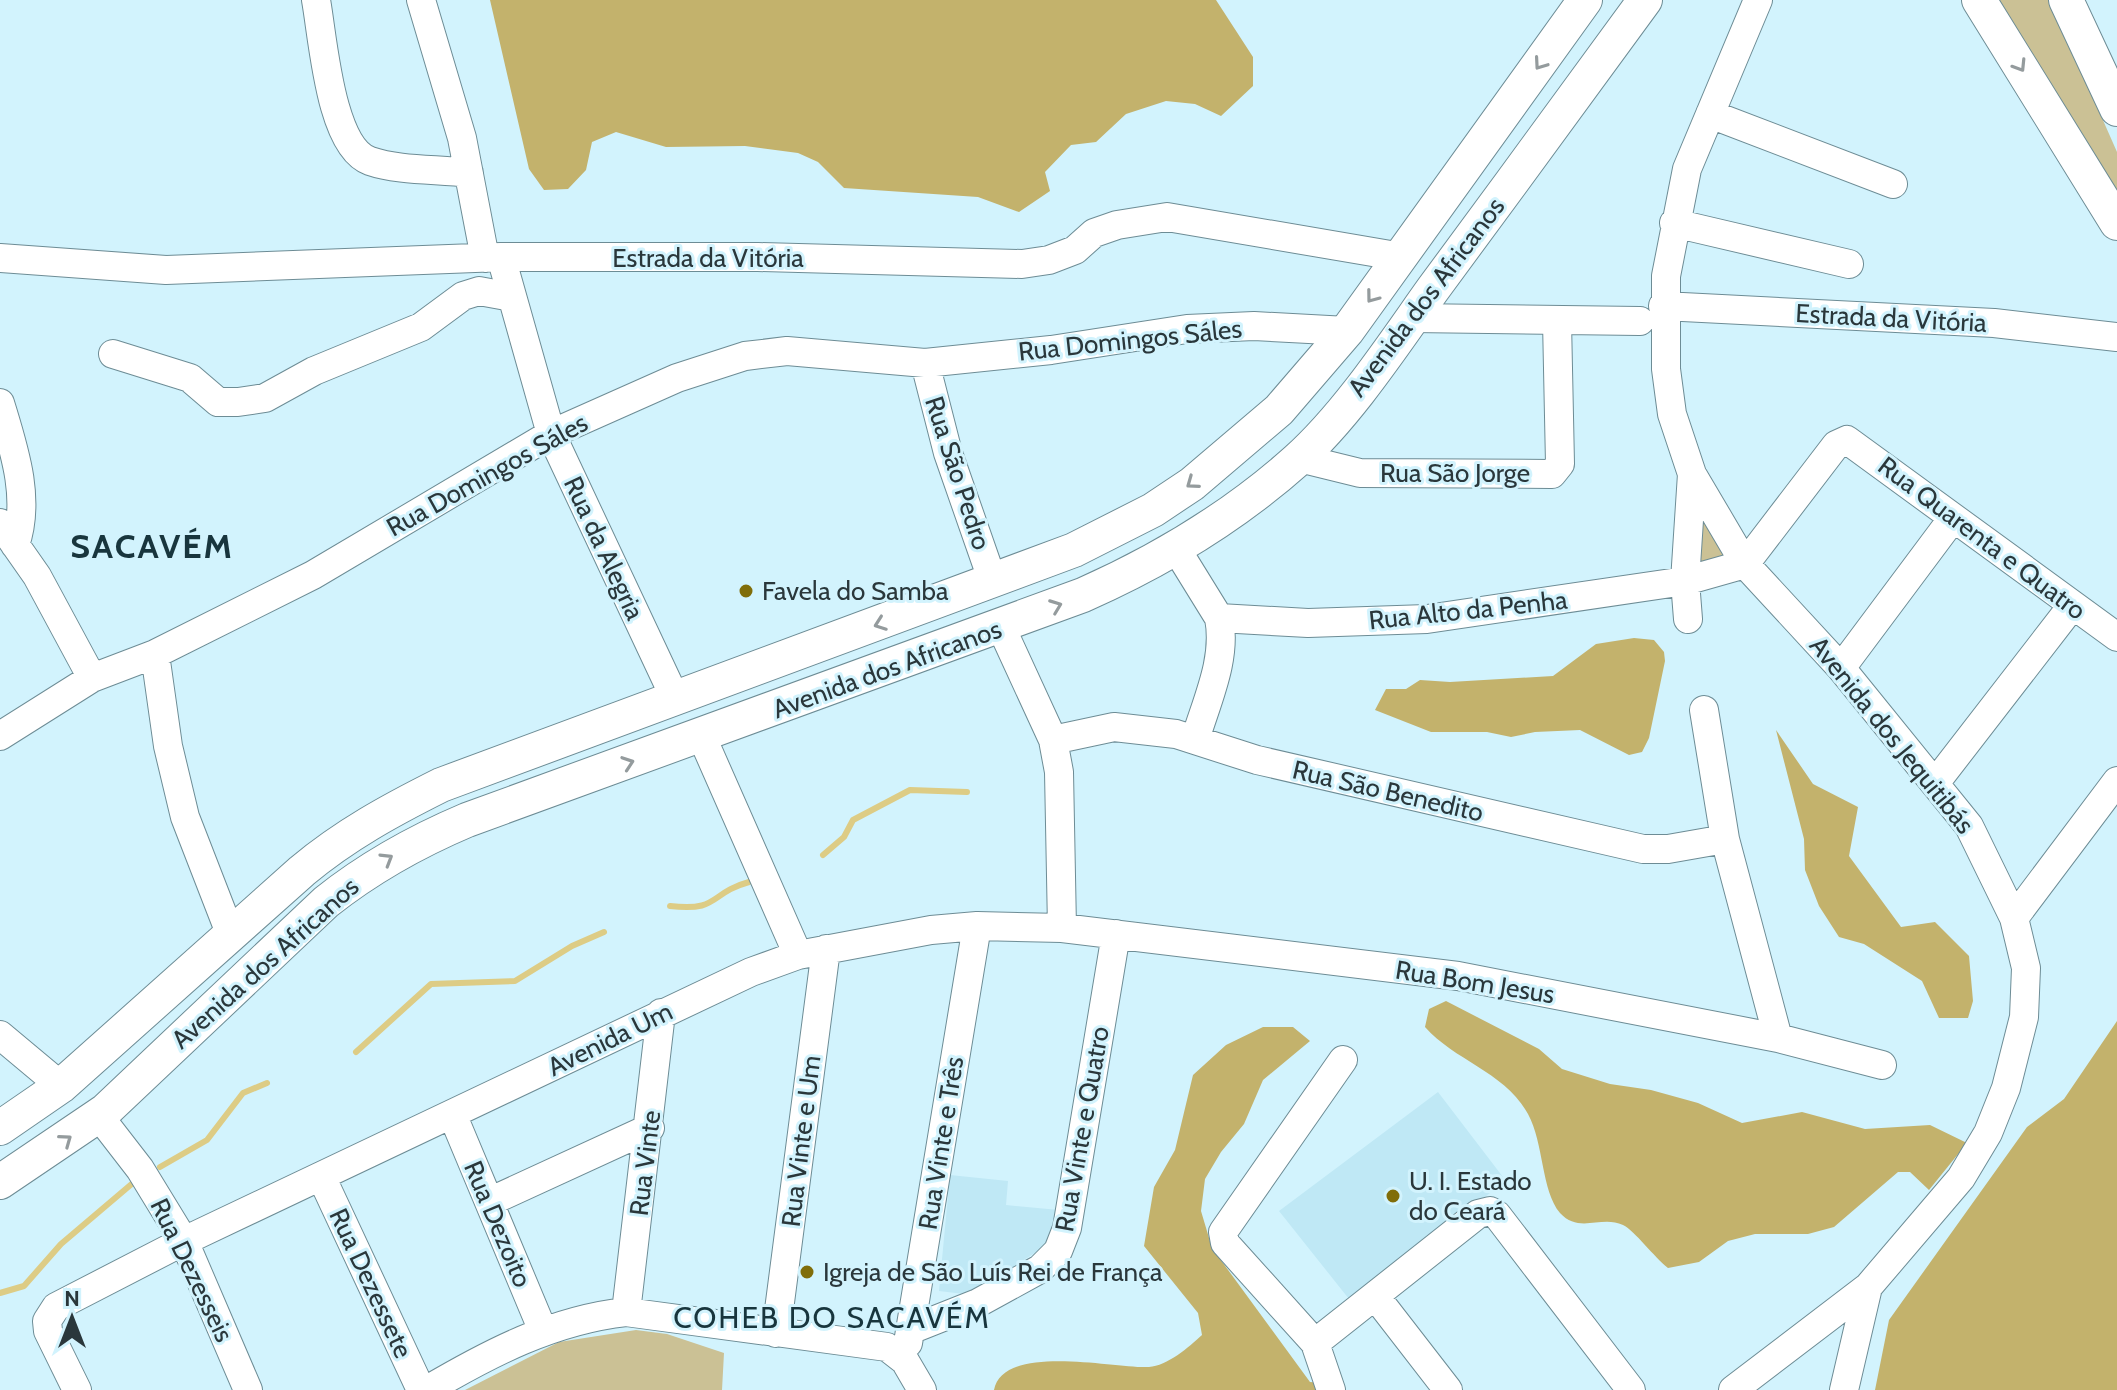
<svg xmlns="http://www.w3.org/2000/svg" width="2117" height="1390" viewBox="0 0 2117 1390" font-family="Cabin,sans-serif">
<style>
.built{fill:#bfe8f5}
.green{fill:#cbc195}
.forest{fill:#c3b26c}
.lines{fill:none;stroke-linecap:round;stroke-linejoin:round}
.stream{stroke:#ddcc85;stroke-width:6}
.minor-casing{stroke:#6d8c95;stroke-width:30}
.major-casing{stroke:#6d8c95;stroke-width:36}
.minor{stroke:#fff;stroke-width:28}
.major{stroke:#fff;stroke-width:34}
.oneway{stroke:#949b9d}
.poi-dot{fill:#806d09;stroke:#d2f3fd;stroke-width:3}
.labels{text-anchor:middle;stroke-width:6;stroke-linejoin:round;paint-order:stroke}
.street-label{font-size:26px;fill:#2a373b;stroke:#d2f3fd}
.poi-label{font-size:26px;fill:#2a373b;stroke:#d2f3fd;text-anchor:start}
.quarter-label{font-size:30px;letter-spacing:2px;fill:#18353d;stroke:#d2f3fd}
.district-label{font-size:34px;font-weight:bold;letter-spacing:2px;fill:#18353d;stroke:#d2f3fd}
</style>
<rect width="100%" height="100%" fill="#d2f3fd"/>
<!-- built -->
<path class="built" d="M1438 1092 1506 1181 1349 1299 1279 1211Z
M950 1175 1008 1181 1006 1205 1059 1210 1047 1245 990 1282 964 1294 939 1291Z"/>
<!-- green -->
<path class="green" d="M1992 0H2050L2117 152V203Z
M1699 508 1729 563 1695 571Z
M636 1330 667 1334 724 1353 722 1390H465L559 1342Z"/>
<!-- forest -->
<path class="forest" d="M490 0H1216L1253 57V86L1221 116 1195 104 1166 101 1126 114 1096 142 1071 145 1045 172 1050 191 1019 212 978 197 844 188 818 162 798 153 745 146 666 147 616 132 592 142 586 170 568 189 544 190 529 169Z
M1634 638 1654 640 1664 652 1665 661 1649 738 1642 752 1629 755 1580 730 1535 732 1511 737 1487 732H1431L1375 710 1386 689H1406L1420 680 1450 682 1553 676 1596 644Z
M1776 730 1813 784 1858 807 1849 856 1901 927 1935 922 1969 956 1973 1001 1968 1018H1939L1922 981 1864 944 1839 937 1819 906 1805 870 1804 839Z
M1446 1001 1539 1049 1562 1069 1610 1084 1651 1090 1698 1103 1742 1123 1802 1112 1865 1129 1930 1125 1967 1143 1929 1190 1910 1172H1898L1834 1227 1808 1234H1755L1728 1241 1699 1262 1668 1268C1654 1257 1635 1231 1623 1225 1601 1215 1579 1234 1560 1213 1541 1190 1544 1143 1528 1114 1505 1072 1455 1061 1425 1027L1429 1009Z
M2117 1021V1390H1875L1889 1320 2027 1127 2064 1099Z
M1263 1027H1293L1310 1041 1263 1080 1244 1124 1221 1152 1205 1179 1201 1211 1212 1248 1310 1382 1322 1383 1324 1390H994C1003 1342 1117 1369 1149 1367 1167 1366 1189 1347 1202 1335L1198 1313 1144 1246 1154 1187 1175 1150 1193 1075 1226 1045Z"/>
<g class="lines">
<!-- stream -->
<path class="stream" d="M823 855 844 837 853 820 910 790 967 792
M670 906C720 912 709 893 749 882
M356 1052 431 984 515 981 572 946 604 932
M160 1167 207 1140 243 1093 267 1083
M0 1293 24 1286 61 1244 134 1182"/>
<defs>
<path id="minor" d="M316 0C323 38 330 147 370 161 399 171 438 169 469 173
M421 0 462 138 485 258
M1710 114 1893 184
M1674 223 1849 264
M501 257 551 434 675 698
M0 258 166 270 501 257H758L1022 264 1049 260 1075 250 1094 233 1117 225 1167 217 1402 257
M1663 306 1994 323 2117 337
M1412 318 1640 321
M113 354 190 378 218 402H238L265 398 314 371 421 327 463 296 479 291 512 297
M925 363 948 453 993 582
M0 403C14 449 31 499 15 545
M1299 458 1360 473 1552 474 1560 464 1557 321
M1692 474 1745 564 1841 668 1969 826 2014 918 2026 968 2024 1017 2006 1088 1988 1133 1961 1178 1868 1287 1733 1390
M0 523 37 576 92 678
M1177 550 1219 618C1227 659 1207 700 1195 740
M1219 618 1308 623 1427 619 1685 581 1745 564 1836 445 1847 440 2117 637
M1688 619 1685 581 1692 474 1672 414 1666 369V276L1687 169 1758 0
M1001 627 1053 740 1059 772 1062 928
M155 654 168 746 185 817 230 933
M1841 668 1953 518
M1704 710 1725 839 1778 1038
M0 736 92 678 155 654 313 575 551 434 677 378 745 356 787 351 925 363 1051 350 1187 329 1254 326 1347 331
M702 737 798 955
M1053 740 1114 727 1176 734 1257 760 1643 849H1668L1725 839
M1936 782 2072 606
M2014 918 2117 781
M0 1035 61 1086
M99 1116 140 1169 184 1241 248 1390
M453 1116 543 1331
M321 1176 421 1390
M489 1202 650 1128
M1376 1297 1448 1390
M626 1312 661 1013
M910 1330 978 1303 1040 1269 1058 1251 1067 1228 1116 934
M776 1333 826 949
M908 1343 977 926
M1315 1343 1478 1214 1490 1211 1497 1215 1631 1390
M77 1390 48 1331 47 1321 56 1307 184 1241 751 972 798 955 931 930 977 926 1062 928 1458 976 1778 1038 1882 1065
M427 1390C490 1353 553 1320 626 1312L887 1347 905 1361 922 1390
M1331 1390 1315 1343 1225 1243 1223 1232 1343 1060
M1844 1390 1868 1287"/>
<path id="major" d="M1979 0 2117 223
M2066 0 2117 109
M0 1128 61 1086 302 871C345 835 391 810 441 785L1074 550 1153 510 1192 484 1279 410 1347 331 1585 0
M0 1182 105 1111 326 902C370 867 415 842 467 820L1083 595C1162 560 1232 518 1297 460 1348 414 1393 345 1433 289 1504 193 1575 96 1645 0"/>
</defs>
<!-- minor casing -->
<use href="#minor" class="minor-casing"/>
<!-- major casing -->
<use href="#major" class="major-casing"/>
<!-- minor -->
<use href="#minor" class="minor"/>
<!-- major -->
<use href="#major" class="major"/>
</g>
<!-- one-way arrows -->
<defs><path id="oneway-chevron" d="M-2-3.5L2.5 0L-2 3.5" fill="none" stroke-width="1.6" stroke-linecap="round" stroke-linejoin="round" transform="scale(2)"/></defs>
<g class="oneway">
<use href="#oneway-chevron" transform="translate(1540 64) rotate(125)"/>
<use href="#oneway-chevron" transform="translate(2020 66) rotate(58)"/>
<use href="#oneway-chevron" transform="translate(1372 297) rotate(127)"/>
<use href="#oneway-chevron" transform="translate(1192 483) rotate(144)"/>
<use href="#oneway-chevron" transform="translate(1056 606) rotate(-21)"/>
<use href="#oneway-chevron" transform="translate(880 624) rotate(160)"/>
<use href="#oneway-chevron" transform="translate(628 763) rotate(-19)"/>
<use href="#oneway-chevron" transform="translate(387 859) rotate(-31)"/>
<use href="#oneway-chevron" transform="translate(66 1140) rotate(-36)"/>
</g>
<!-- markers -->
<g class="poi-dot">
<circle cx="746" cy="591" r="8"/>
<circle cx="1393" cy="1196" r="8"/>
<circle cx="807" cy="1272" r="8"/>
</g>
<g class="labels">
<!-- street labels -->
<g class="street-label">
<text x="708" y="267">Estrada da Vitória</text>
<text transform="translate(1426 297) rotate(-53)" y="9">Avenida dos Africanos</text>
<text transform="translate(1891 318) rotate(3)" y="9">Estrada da Vitória</text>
<text transform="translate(1130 340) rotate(-6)" y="9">Rua Domingos Sáles</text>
<text transform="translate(958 473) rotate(72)" y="9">Rua São Pedro</text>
<text x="1455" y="482">Rua São Jorge</text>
<text transform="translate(487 475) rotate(-29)" y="9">Rua Domingos Sáles</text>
<text transform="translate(1982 538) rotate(37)" y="9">Rua Quarenta e Quatro</text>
<text transform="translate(604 548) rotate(65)" y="9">Rua da Alegria</text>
<text transform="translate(1468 610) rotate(-6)" y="9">Rua Alto da Penha</text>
<text transform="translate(887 669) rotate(-20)" y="9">Avenida dos Africanos</text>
<text transform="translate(1892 735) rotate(51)" y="9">Avenida dos Jequitibás</text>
<text transform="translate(1388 791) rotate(13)" y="9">Rua São Benedito</text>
<text transform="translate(265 963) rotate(-42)" y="9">Avenida dos Africanos</text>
<text transform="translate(1475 982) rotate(9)" y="9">Rua Bom Jesus</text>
<text transform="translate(610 1039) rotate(-26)" y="9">Avenida Um</text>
<text transform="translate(1082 1129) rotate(-80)" y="9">Rua Vinte e Quatro</text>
<text transform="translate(801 1141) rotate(-83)" y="9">Rua Vinte e Um</text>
<text transform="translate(941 1143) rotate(-81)" y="9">Rua Vinte e Três</text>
<text transform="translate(645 1163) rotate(-83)" y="9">Rua Vinte</text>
<text transform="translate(498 1224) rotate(67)" y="9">Rua Dezoito</text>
<text transform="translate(192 1270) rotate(64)" y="9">Rua Dezesseis</text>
<text transform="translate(371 1283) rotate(65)" y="9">Rua Dezessete</text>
</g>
<!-- poi labels -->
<g class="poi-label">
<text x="762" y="600">Favela do Samba</text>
<text x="1409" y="1190">U. I. Estado<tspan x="1409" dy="30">do Ceará</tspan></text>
<text x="823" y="1281">Igreja de São Luís Rei de França</text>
</g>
<!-- quarter labels -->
<g class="quarter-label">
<text x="832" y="1328">COHEB DO SACAVÉM</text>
</g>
<!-- district labels -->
<g class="district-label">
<text x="152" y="558">SACAVÉM</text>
</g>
</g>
<!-- north arrow -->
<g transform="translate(72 1318)" stroke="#d2f3fd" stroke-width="6" paint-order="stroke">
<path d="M0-6L14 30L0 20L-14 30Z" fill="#2a373b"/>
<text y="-12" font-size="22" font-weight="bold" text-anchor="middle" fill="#2a373b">N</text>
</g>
</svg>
